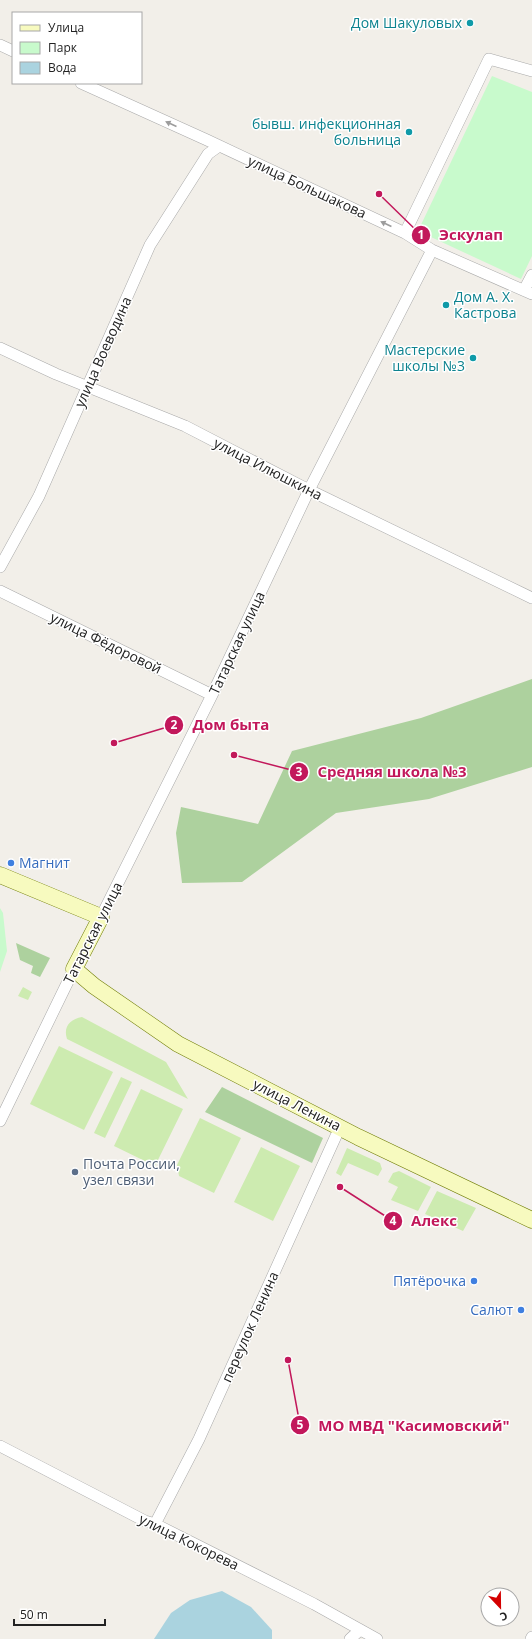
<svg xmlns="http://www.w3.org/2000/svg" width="532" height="1639" viewBox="0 0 532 1639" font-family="'Open Sans',sans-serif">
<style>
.grass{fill:#cdebb0}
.forest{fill:#add19e}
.park{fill:#c8facc}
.water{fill:#aad3df}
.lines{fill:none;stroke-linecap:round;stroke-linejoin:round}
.street-casing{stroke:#a9a9a9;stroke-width:12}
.secondary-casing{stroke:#707d05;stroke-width:17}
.street{stroke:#fff;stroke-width:11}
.secondary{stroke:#f7fabf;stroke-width:16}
.oneway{fill:#9c9c9c}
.culture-dot{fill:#0f9aa8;stroke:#fff;stroke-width:1.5}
.shop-dot{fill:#3f7fe0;stroke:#fff;stroke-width:1.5}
.service-dot{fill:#5c6f8a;stroke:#fff;stroke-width:1.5}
.labels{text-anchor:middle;stroke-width:3;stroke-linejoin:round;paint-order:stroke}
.culture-label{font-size:14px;fill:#0d838f;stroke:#fff;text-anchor:end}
.street-label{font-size:14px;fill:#222;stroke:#fff}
.shop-label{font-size:14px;fill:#366cbe;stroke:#fff;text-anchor:end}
.service-label{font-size:14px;fill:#4e5e75;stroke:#fff;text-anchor:start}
.leader{fill:none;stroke:#c2185b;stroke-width:1.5}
.callout-dot{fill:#c2185b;stroke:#fff;stroke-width:1.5}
.mark-label{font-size:12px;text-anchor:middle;font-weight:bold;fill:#fff}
.callout-label{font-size:15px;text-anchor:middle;font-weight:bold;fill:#c2185b;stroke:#fff;stroke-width:3;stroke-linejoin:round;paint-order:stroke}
</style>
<rect width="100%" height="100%" fill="#f2efe9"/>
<!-- grass -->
<path class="grass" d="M23 987 32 992 28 1000 18 996Z
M82 1017 166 1062 188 1099 67 1039C63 1027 70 1019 82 1017Z
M59 1046 113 1072 84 1130 30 1104Z
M121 1077 132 1082 105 1138 94 1133Z
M141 1089 183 1109 155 1166 114 1146Z
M200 1118 241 1138 214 1193 179 1176 177 1165Z
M261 1147 300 1166 273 1221 234 1202Z
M347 1148 380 1163 382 1169 378 1176 348 1163 341 1176 336 1173Z
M399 1171 431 1187 418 1211 391 1200 398 1187 388 1182 393 1173Z
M437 1191 476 1208 463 1231 425 1214Z"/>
<!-- forest -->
<path class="forest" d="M532 679V767L429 799 336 813 242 882 182 883 176 833 181 807 258 824 292 751 421 718Z
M16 943 50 958 40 977 31 973 33 966 20 960Z
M222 1087 323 1138 312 1163 205 1112Z"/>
<!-- park -->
<path class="park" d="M492 76 532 92V256L521 279 418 231Z
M0 908 3 913 7 951 0 972Z"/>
<!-- water -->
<path class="water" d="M222 1591 251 1607 272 1630V1639H154L171 1613 190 1600Z"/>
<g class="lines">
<defs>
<path id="street" d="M0 45 13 51
M81 83 207 140 405 233 432 250 532 294
M405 233 489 59 532 71
M524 290 532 275
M0 348 56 374 185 426 309 490 532 598
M0 567 39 496 150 245 208 154 219 146
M0 591 212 695
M101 917 212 695 309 490 432 250
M0 1121 74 969
M0 1446 145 1521 155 1524 314 1604 377 1639
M155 1524 199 1439 340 1127
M350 1639 360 1630
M531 1639 532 1637"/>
<path id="secondary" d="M0 875 101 917 74 969 94 986 178 1044 358 1137 532 1220"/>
</defs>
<!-- street casing -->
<use href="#street" class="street-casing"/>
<!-- secondary casing -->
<use href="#secondary" class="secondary-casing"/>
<!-- street -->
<use href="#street" class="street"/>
<!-- secondary -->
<use href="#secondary" class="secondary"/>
</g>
<!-- one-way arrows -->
<defs><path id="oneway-solid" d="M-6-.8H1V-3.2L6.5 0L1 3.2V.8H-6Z"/></defs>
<g class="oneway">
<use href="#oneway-solid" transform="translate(171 124) rotate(-156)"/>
<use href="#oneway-solid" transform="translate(386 224) rotate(-155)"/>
</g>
<!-- markers -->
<g class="culture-dot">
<circle cx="470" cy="23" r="4"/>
<circle cx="409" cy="132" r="4"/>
<circle cx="446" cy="305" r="4"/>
<circle cx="473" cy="358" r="4"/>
</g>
<g class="shop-dot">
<circle cx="11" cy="863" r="4"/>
<circle cx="474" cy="1281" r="4"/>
<circle cx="521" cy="1310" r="4"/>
</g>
<circle class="service-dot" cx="75" cy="1172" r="4"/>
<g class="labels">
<!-- culture labels -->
<g class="culture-label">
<text x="462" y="28">Дом Шакуловых</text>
<text x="401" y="129">бывш. инфекционная<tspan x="401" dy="16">больница</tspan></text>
<text x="454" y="302" text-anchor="start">Дом А. Х.<tspan x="454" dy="16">Кастрова</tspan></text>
<text x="465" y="355">Мастерские<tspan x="465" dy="16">школы №3</tspan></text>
</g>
<!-- street labels -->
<g class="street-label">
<text transform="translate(307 187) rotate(25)" y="5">улица Большакова</text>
<text transform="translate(103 352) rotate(-66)" y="5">улица Воеводина</text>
<text transform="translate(268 469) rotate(27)" y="5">улица Илюшкина</text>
<text transform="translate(106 643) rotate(26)" y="5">улица Фёдоровой</text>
<text transform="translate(237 643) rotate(-65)" y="5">Татарская улица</text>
<text transform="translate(93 933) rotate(-63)" y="5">Татарская улица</text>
<text transform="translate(297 1105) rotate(27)" y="5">улица Ленина</text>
<text transform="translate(250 1327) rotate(-66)" y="5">переулок Ленина</text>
<text transform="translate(189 1542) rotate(26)" y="5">улица Кокорева</text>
</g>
<!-- shop labels -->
<g class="shop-label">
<text x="19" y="868" text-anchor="start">Магнит</text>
<text x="466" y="1286">Пятёрочка</text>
<text x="513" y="1315">Салют</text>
</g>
<!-- service labels -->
<g class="service-label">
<text x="83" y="1169">Почта России,<tspan x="83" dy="16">узел связи</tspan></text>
</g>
</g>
<!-- callouts -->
<path class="leader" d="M379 194L421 235M114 743L174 725M234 755L299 772M340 1187L393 1221M288 1360L300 1425"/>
<g class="callout-dot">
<circle cx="379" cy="194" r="4"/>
<circle cx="114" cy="743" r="4"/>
<circle cx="234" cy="755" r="4"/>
<circle cx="340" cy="1187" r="4"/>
<circle cx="288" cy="1360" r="4"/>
<circle cx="421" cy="235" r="10"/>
<circle cx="174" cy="725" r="10"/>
<circle cx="299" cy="772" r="10"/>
<circle cx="393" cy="1221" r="10"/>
<circle cx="300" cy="1425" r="10"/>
</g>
<g class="mark-label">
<text x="421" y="239">1</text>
<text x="174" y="729">2</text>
<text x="299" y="776">3</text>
<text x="393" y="1225">4</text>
<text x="300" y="1429">5</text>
</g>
<g class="callout-label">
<text x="471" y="240">Эскулап</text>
<text x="231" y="730">Дом быта</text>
<text x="392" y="777">Средняя школа №3</text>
<text x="434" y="1226">Алекс</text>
<text x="414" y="1431">МО МВД "Касимовский"</text>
</g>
<!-- legend -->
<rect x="12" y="12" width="130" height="72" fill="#ffffff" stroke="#a7a7a7"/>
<rect x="20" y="25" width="20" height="6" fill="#f7fabf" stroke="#a7a7a7"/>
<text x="48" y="32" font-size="12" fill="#222222">Улица</text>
<rect x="20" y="42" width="20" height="12" fill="#c8facc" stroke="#a7a7a7"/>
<text x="48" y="52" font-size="12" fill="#222222">Парк</text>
<rect x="20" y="62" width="20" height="12" fill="#aad3df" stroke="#a7a7a7"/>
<text x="48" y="72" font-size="12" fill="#222222">Вода</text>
<!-- north arrow -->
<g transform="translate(500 1607) rotate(158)"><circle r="19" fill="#ffffff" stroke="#a7a7a7"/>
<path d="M0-3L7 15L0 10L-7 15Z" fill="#d40000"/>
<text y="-6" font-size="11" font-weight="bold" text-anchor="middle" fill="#222222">С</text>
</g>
<!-- scale -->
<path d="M14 1619v6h91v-6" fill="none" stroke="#222222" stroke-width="2"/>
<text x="20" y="1619" font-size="12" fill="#222222" stroke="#ffffff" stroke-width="3" paint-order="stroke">50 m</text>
</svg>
